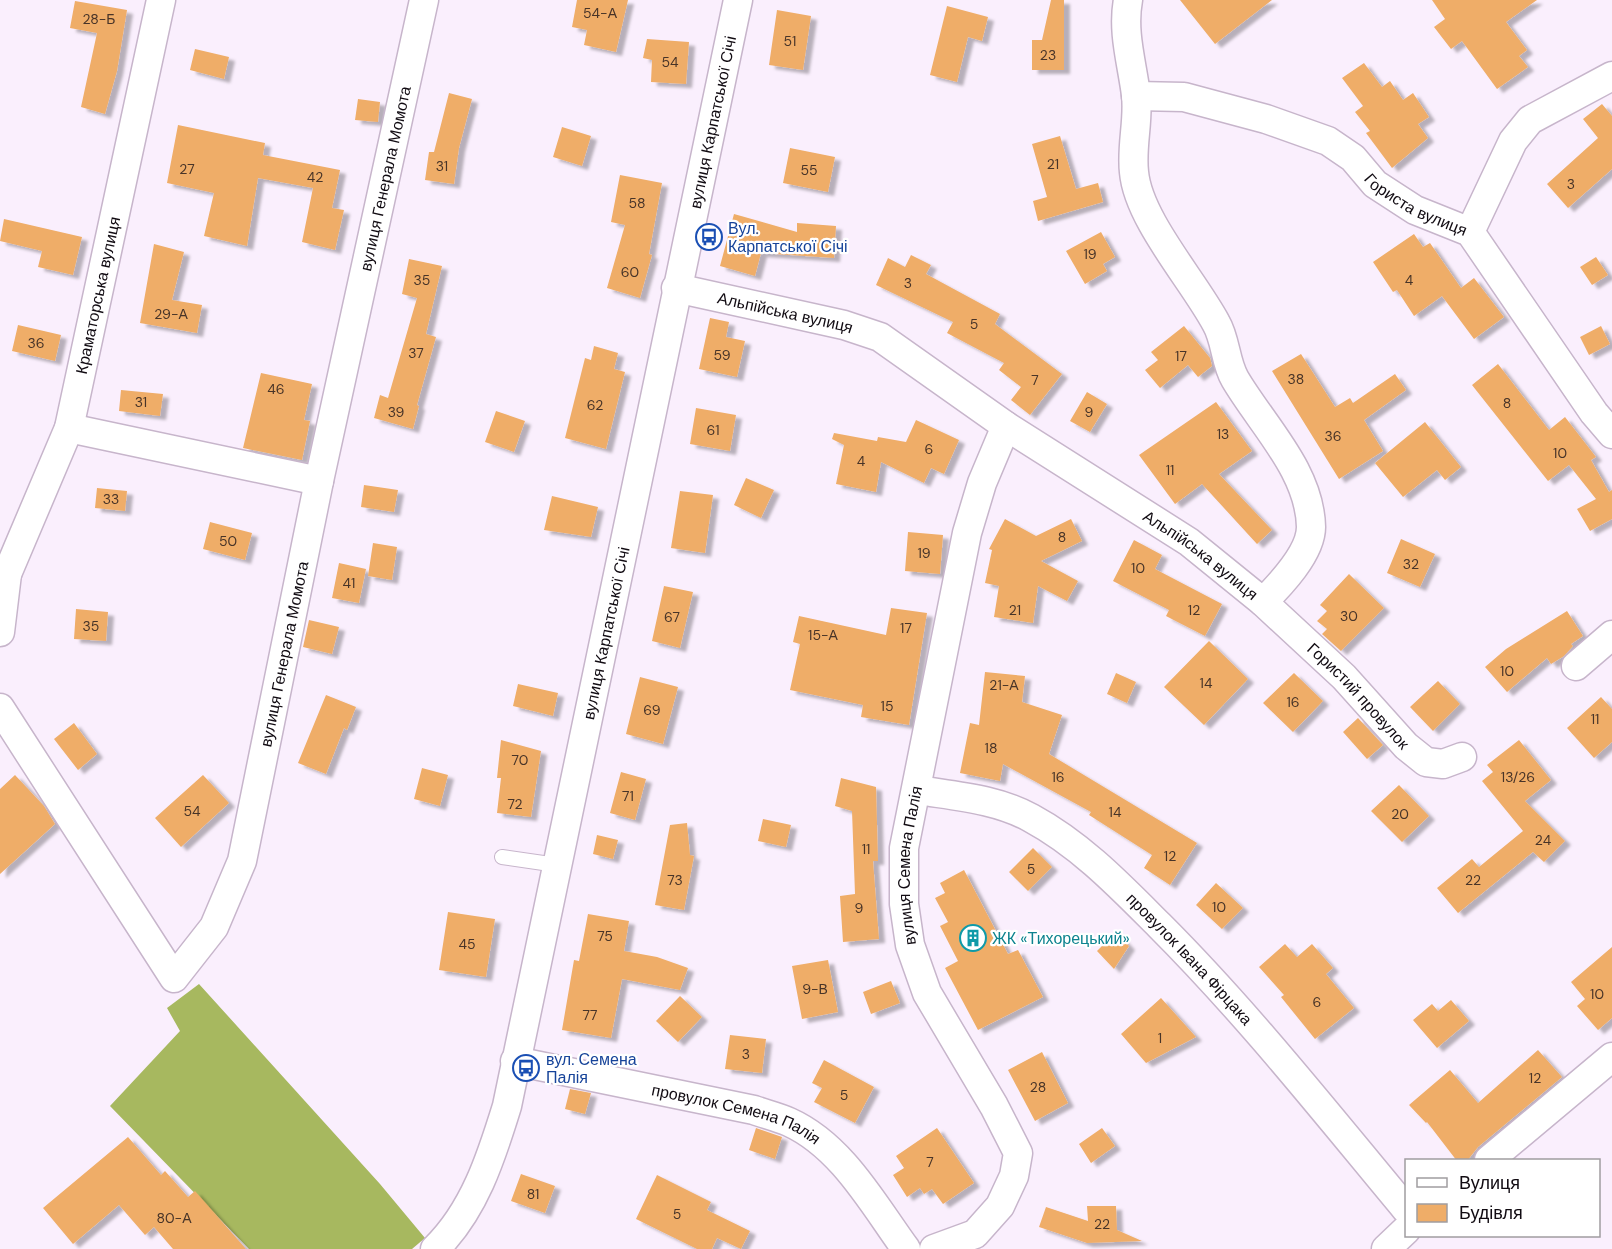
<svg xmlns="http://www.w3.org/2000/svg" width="1612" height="1249" viewBox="0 0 1612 1249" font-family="'DM Sans',sans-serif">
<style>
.forest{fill:#a7b85f}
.building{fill:#efad68;filter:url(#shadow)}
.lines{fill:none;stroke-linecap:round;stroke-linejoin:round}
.service-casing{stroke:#c7b5cb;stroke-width:16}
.minor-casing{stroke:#c7b5cb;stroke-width:31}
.service{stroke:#fff;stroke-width:14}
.minor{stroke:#fff;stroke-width:28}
.labels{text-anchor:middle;stroke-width:4.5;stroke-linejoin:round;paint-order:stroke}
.number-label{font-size:14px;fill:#483428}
.street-label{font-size:16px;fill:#110b12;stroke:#fff}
.transit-label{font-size:16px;fill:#164399;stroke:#fff;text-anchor:start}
.culture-label{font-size:16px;fill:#0d838f;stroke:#fff;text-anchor:start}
</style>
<defs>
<filter id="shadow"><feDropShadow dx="6" dy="4" stdDeviation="1.5" flood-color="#0004"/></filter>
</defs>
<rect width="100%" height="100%" fill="#faeffd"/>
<!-- forest -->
<path class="forest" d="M199 984 380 1184 425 1238 412 1249H249L110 1106 180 1031 167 1008Z"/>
<!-- building -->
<path class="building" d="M577 0H628L616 52 584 45 587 30 572 27Z
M1051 0H1064V70H1032V40H1042Z
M1180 0H1272L1215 44Z
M1432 0H1537L1506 22 1527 50 1519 56 1528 67 1497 89 1462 41 1451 49 1434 27 1445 19Z
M75 1 127 10 117 71 105 114 81 107 97 33 70 28Z
M947 6 988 17 982 41 968 37 957 82 930 75Z
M777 10 811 16 803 70 769 65Z
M647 39 689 42 686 84 651 82 652 60 643 58Z
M195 49 229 57 224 79 190 70Z
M1364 63 1382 87 1390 81 1403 100 1413 93 1429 117 1418 124 1428 138 1392 168 1366 133 1370 131 1355 112 1363 106 1342 78Z
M449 93 472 99 459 148 454 184 425 180 429 152H434Z
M358 99 380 102 378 122 355 120Z
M1602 104 1612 116V169L1568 208 1547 184 1598 138 1583 119Z
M178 125 265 143 263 155 340 170 332 208 344 210 335 250 302 242 313 188 258 178 247 246 204 236 214 193 167 183Z
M562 127 591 136 582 166 553 157Z
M1060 136 1076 189 1098 183 1103 202 1038 221 1033 201 1047 197 1032 144Z
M790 148 835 157 828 192 783 183Z
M620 175 662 183 649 254 652 255 640 298 607 288 625 225 611 222Z
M734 214 797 232V223L836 226 834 258 761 253 755 276 720 266Z
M4 219 82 237 73 275 38 267 42 251 0 241Z
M1101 232 1115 257 1103 264 1107 271 1085 284 1066 251Z
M1414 234 1423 247 1430 243 1461 288 1474 278 1504 317 1474 339 1442 296 1414 316 1397 290 1393 292 1373 262Z
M154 244 184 252 172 300 202 305 197 333 140 323Z
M911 255 931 265 926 274 1000 314 995 324 1062 374 1030 415 1011 400 1021 387 999 370 1004 363 947 333 953 322 876 285 888 258 905 267Z
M1596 257 1608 275 1592 285 1580 267Z
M409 259 442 266 426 334 436 337 417 405 419 406 413 429 374 418 380 395 388 398 417 298 402 294Z
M710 318 729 322 726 337 745 341 737 377 699 369Z
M18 325 61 335 55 361 12 351Z
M1184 326 1210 358 1212 366 1198 377 1188 365 1160 388 1145 370 1158 360 1151 352Z
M1601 326 1610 344 1589 355 1580 337Z
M594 346 618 353 614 369 625 372 606 449 565 438 585 358 591 360Z
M1301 354 1335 407 1350 398 1353 403 1395 374 1406 390 1364 420 1383 451 1339 479 1272 371Z
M1498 364 1549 430 1565 417 1596 457 1591 460 1609 492 1612 490V519L1590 531 1577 509 1596 499 1569 465 1548 481 1472 385Z
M261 373 312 384 304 420 310 421 302 460 243 448Z
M121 390 163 394 160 416 119 411Z
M1087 392 1107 404 1090 432 1070 421Z
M1216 402 1252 451 1219 474 1272 530 1257 544 1202 484 1175 504 1139 455Z
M696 408 736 415 730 451 690 444Z
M496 411 525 421 514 452 485 442Z
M916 420 959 440 944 474 931 468 924 483 881 462 876 492 836 484 844 445 832 439 834 433 877 441 878 437 906 442Z
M1425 422 1461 467 1445 480 1437 470 1403 497 1375 463Z
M746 478 774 490 761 518 734 505Z
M364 485 398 490 394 512 361 507Z
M97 488 127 491 125 511 95 508Z
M680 491 713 495 705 553 671 548Z
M552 496 598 507 591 537 544 530Z
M1005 519 1036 536 1071 519 1082 541 1041 561 1078 581 1067 601 1038 586 1033 623 994 617 999 586 985 583 992 550 989 549Z
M210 522 252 533 245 560 203 549Z
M908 532 943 535 940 574 905 571Z
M1401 539 1435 554 1420 587 1387 573Z
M1134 540 1162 555 1155 569 1222 604 1205 636 1166 616 1169 610 1113 581Z
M373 543 397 547 392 580 368 576Z
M339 563 366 569 359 603 332 598Z
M1349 574 1384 608 1341 651 1322 634 1327 629 1317 621 1327 611 1320 605Z
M664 586 693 592 680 648 652 641Z
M891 608 927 613 909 725 861 717 863 705 790 690 800 644 793 642 799 616 886 635Z
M76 609 108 612 106 641 74 639Z
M1567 611 1583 636 1571 644 1573 646 1564 656 1551 664 1547 658 1507 692 1485 667 1506 649Z
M309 620 339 627 332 654 303 647Z
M1209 641 1248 679 1204 725 1164 687Z
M985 672 1025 676 1022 702 1062 715 1049 754 1197 843 1170 885 1144 868 1152 855 1089 815 1091 812 1003 764 1000 781 960 773 970 723 979 725Z
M1116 673 1136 682 1127 703 1107 694Z
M1294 673 1323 701 1293 732 1263 703Z
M640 677 678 687 663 744 626 734Z
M1438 681 1460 704 1433 731 1410 707Z
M518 684 558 693 553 716 513 706Z
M326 695 356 707 347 730 344 728 326 774 298 763Z
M1601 697 1612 709V742L1594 758 1567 728Z
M1358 718 1383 745 1367 759 1343 732Z
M74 723 97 754 78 770 54 739Z
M501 740 541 751 531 817 497 813 501 778H497Z
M1519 740 1551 780 1525 801 1565 841 1544 862 1533 852 1458 913 1437 888 1472 859 1479 867 1523 831 1482 781 1493 772 1487 765Z
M422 768 448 775 440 806 414 799Z
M621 772 646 779 635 820 610 813Z
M15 775 44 806 55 824 0 874V789Z
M203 775 229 803 181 847 155 818Z
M841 778 876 787 878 861H873L879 939 843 942 840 896 855 894 852 811 835 806Z
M1399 785 1429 816 1402 842 1371 811Z
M763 819 791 825 786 847 758 841Z
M687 823 690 855 694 856 684 910 655 905 670 825Z
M597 835 618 840 613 859 593 854Z
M1033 848 1052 867 1028 891 1009 872Z
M964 870 1008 954 1018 950 1043 997 978 1030 945 968 958 961 940 926 948 922 935 898 945 893 940 883Z
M1216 883 1243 908 1222 929 1196 905Z
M448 912 495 919 486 977 439 970Z
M588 914 629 921 624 951 657 957 688 968 680 990 622 979 611 1038 562 1030 574 960 579 961Z
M1116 932 1129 946 1114 969 1097 951Z
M1285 944 1297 957 1312 944 1333 968 1326 974 1354 1008 1315 1039 1281 997 1284 995 1259 967Z
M1612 947V1018L1598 1030 1577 1006 1585 999 1571 982Z
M828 960 838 1012 802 1019 792 966Z
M891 981 900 1003 871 1014 863 992Z
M680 996 702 1017 678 1042 656 1021Z
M1161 998 1196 1037 1146 1063 1121 1034Z
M1451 1000 1469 1021 1437 1048 1413 1020 1432 1004 1438 1011Z
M730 1035 766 1039 762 1073 725 1069Z
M1538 1050 1562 1077 1478 1147 1467 1161H1457L1427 1122 1426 1123 1409 1105 1450 1070 1478 1103Z
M1042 1052 1068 1103 1035 1121 1008 1070Z
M824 1060 874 1087 855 1123 814 1102 822 1088 812 1083Z
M570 1089 591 1093 585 1114 565 1109Z
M756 1128 782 1137 775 1159 749 1150Z
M937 1128 974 1183 943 1204 932 1189 924 1194 920 1188 907 1197 893 1175 904 1168 896 1156Z
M1102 1128 1115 1146 1091 1163 1079 1144Z
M128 1137 161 1175 165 1171 188 1197 195 1191 246 1249H173L154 1227 145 1235 119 1205 73 1244 43 1208Z
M521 1174 555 1186 545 1213 511 1201Z
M657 1175 711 1202 707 1210 750 1231 741 1249 717 1238 712 1249H697L636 1219Z
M1087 1206H1116L1117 1230 1142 1241 1087 1243 1039 1227 1046 1207 1088 1221Z"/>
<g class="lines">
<defs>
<path id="service" d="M502 857 557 865"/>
<g id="minor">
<path id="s1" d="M1136 96 1184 97 1266 119 1328 141 1353 158 1375 184 1415 210 1470 232 1594 413 1612 434"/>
<path d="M1470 232 1513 141 1530 120 1612 76"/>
<path id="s2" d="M676 288 844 325 880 337 1006 426 1189 542 1263 602C1280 585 1311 553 1311 527 1310 471 1262 425 1235 379 1225 362 1226 340 1216 323 1193 280 1138 219 1134 172 1131 146 1139 120 1136 95 1132 63 1122 32 1128 0"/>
<path d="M69 428 319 481"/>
<path id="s3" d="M0 579 7 574 69 428 161 0"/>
<path id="s4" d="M1263 602 1344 677 1406 746 1426 762 1443 764 1462 757"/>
<path d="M0 632 7 574"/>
<path d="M1576 666 1612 635"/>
<path id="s5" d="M0 708 174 978 214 927 242 861 319 481 424 0"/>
<path id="s6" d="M918 790C955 796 997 799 1031 818 1081 845 1120 886 1159 925 1248 1014 1326 1113 1406 1209"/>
<path id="s7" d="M515 1061 754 1110C765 1114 778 1117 789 1122 842 1146 873 1204 906 1249"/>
<path d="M1489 1160 1612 1057"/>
<path id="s8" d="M435 1249C474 1211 491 1158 507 1106L738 0"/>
<path id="s9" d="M934 1249 975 1234 1000 1206 1014 1176 1018 1153 994 1106 927 993 910 945 904 904V848L967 533 982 483 1006 426"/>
<path d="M1386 1249 1406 1230"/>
</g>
</defs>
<!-- service casing -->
<use href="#service" class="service-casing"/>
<!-- minor casing -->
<use href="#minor" class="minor-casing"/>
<!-- service -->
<use href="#service" class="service"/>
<!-- minor -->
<use href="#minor" class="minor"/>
</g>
<!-- icons -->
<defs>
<symbol id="bus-ring" viewBox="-11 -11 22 22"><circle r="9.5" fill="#fff" stroke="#1a4fb4" stroke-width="1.5"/><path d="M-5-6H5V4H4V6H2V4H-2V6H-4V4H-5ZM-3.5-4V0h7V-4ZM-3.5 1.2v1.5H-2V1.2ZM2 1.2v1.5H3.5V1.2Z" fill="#1a4fb4"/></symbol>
<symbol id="building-ring" viewBox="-11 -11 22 22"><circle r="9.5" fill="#fff" stroke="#0f9aa8" stroke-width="1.5"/><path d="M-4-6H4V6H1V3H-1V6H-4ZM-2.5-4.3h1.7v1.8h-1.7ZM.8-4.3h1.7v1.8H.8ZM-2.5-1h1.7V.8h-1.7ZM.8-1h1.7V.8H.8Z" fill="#0f9aa8"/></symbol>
</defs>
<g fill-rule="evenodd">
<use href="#bus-ring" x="694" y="222" width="30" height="30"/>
<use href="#building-ring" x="958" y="923" width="30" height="30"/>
<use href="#bus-ring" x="511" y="1053" width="30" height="30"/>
</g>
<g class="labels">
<!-- number labels -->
<g class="number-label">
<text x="600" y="18">54-А</text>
<text x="99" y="24">28-Б</text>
<text x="790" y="46">51</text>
<text x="1048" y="60">23</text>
<text x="670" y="67">54</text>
<text x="1053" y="169">21</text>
<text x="442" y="171">31</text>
<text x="187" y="174">27</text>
<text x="809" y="175">55</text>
<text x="315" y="182">42</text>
<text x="1571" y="189">3</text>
<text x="637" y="208">58</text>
<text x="1090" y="259">19</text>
<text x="630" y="277">60</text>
<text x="422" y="285">35</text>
<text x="1409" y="285">4</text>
<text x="908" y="288">3</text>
<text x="171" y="319">29-А</text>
<text x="974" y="329">5</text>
<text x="36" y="348">36</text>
<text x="416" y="358">37</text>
<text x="722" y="360">59</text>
<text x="1181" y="361">17</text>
<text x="1296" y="384">38</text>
<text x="1035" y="385">7</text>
<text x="276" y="394">46</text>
<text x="141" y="407">31</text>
<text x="1507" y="408">8</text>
<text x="595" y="410">62</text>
<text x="396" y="417">39</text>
<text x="1089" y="417">9</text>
<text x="713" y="435">61</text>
<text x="1223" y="439">13</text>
<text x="1333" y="441">36</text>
<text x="929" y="454">6</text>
<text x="1560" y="458">10</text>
<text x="861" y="466">4</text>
<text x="1170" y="475">11</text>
<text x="111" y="504">33</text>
<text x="1062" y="542">8</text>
<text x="228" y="546">50</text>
<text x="924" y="558">19</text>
<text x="1411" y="569">32</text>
<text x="1138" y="573">10</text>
<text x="349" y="588">41</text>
<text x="1015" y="615">21</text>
<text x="1194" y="615">12</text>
<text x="1349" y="621">30</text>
<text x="672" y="622">67</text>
<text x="91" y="631">35</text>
<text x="906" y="633">17</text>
<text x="823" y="640">15-А</text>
<text x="1507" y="676">10</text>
<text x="1206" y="688">14</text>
<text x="1004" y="690">21-А</text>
<text x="1293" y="707">16</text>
<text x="887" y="711">15</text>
<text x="652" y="715">69</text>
<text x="1595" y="724">11</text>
<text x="991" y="753">18</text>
<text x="520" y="765">70</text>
<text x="1058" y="782">16</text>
<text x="1518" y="782">13/26</text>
<text x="628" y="801">71</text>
<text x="515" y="809">72</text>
<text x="192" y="816">54</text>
<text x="1115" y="817">14</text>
<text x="1400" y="819">20</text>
<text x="1543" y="845">24</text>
<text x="866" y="854">11</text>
<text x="1170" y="861">12</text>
<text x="1031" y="874">5</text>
<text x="675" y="885">73</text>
<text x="1473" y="885">22</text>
<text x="1219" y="912">10</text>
<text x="859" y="913">9</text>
<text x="605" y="941">75</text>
<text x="467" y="949">45</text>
<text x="815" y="994">9-В</text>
<text x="1597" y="999">10</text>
<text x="1317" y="1007">6</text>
<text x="590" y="1020">77</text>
<text x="1160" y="1043">1</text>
<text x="746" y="1059">3</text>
<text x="1535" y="1083">12</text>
<text x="1038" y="1092">28</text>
<text x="844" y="1100">5</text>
<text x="930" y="1167">7</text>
<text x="533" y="1199">81</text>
<text x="677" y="1219">5</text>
<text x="174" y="1223">80-А</text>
<text x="1102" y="1229">22</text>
</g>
<!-- street labels -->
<g class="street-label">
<text dy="6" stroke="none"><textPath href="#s8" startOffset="1167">вулиця Карпатської Січі</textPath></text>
<text dy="6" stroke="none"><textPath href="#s5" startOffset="1155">вулиця Генерала Момота</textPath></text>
<text dy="6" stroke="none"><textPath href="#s1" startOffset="309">Гориста вулиця</textPath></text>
<text dy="6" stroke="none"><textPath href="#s3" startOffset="303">Краматорська вулиця</textPath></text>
<text dy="6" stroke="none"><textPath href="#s2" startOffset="112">Альпійська вулиця</textPath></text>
<text dy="6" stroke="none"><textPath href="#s2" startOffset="598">Альпійська вулиця</textPath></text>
<text dy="6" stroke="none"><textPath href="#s8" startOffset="645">вулиця Карпатської Січі</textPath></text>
<text dy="6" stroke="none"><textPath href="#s5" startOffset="669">вулиця Генерала Момота</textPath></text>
<text dy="6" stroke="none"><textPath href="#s4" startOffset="134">Гористий провулок</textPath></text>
<text dy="6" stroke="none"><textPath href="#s9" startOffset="453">вулиця Семена Палія</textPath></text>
<text dy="6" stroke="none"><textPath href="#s6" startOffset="330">провулок Івана Фірцака</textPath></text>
<text dy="6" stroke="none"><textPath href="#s7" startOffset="228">провулок Семена Палія</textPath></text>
</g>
<!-- transit labels -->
<g class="transit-label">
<text x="728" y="234">Вул.<tspan x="728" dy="18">Карпатської Січі</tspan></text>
<text x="546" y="1065">вул. Семена<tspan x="546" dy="18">Палія</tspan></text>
</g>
<!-- culture labels -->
<g class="culture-label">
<text x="992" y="944">ЖК «Тихорецький»</text>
</g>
</g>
<!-- legend -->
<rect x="1405" y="1159" width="195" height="78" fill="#ffffff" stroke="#a09da0" stroke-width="1.5"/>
<rect x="1417" y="1178" width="30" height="9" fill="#ffffff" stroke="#a09da0" stroke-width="1.5"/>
<text x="1459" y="1189" font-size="18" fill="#110b12">Вулиця</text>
<rect x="1417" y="1204" width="30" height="18" fill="#efad68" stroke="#a09da0" stroke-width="1.5"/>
<text x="1459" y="1219" font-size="18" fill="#110b12">Будівля</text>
</svg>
